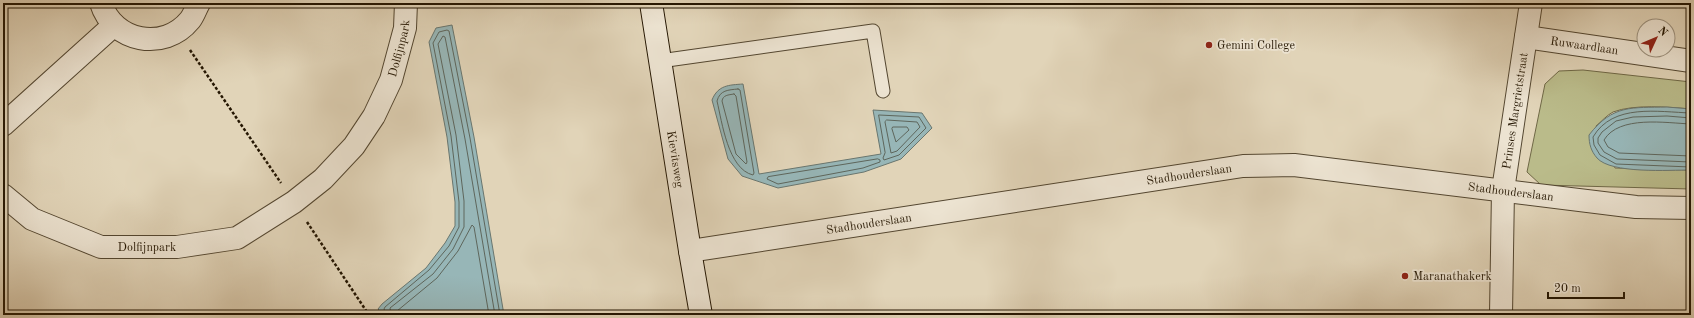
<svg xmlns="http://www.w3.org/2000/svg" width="1694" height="318" viewBox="0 0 1694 318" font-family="'Old Standard TT',serif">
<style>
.green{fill:#babb8a;stroke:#6f6846}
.water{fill:#97b6b7;stroke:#69766f}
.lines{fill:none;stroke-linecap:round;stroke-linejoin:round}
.shore{stroke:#5e665c;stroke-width:1}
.lane-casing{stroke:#534630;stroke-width:15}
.street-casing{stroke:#534630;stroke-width:24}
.secondary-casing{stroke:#241602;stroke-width:24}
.path{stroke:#241602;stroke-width:2.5;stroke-dasharray:3 2;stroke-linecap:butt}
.lane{stroke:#ece3d1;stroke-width:13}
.street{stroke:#ece3d1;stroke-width:22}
.secondary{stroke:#ece3d1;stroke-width:22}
.poi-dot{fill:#8f2418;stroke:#ece3d1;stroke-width:1.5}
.labels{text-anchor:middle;stroke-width:3.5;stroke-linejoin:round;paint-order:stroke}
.poi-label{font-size:12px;fill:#241602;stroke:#ece3d1;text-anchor:start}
.street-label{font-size:12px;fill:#241602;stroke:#ece3d1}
</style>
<rect width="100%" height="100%" fill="#e1d4b8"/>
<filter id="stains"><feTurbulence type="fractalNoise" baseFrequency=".005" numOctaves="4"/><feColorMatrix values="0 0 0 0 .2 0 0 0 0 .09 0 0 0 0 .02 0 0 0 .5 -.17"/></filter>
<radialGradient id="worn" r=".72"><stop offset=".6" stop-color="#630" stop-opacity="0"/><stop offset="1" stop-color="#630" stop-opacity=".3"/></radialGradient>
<!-- green -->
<path class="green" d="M1583 70 1691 82V109C1668 107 1634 104 1613 112 1607 115 1601 122 1596 126L1615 168 1691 170V189L1541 185 1527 172 1545 84 1559 71Z"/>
<!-- water -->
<path class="water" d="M452 25 474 137 504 315H383L378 309 382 304 426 268 445 243 455 226V202L447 137 429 42 436 28Z
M743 84 759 174 881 154 873 110 922 113 932 128 901 159 864 172 778 188 742 176 728 159 712 100C718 85 729 85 743 84Z
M1667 107 1691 109V170C1669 170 1611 174 1597 158 1591 151 1589 144 1589 135 1613 104 1632 108 1667 107Z"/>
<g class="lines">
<!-- shore -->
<path class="shore" d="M738 89 740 90 754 173 753 175C728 169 722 122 717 101 720 90 728 90 738 89Z
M734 94 736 96 747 162 746 164 736 154 722 101C723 95 728 95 734 94Z
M1691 113C1658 112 1613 103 1593 137L1594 145 1600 155 1616 164 1691 167
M879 115 919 117 926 128 899 155 884 160 883 158 885 153Z
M1691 118 1667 116 1633 117 1616 121 1602 132 1598 138V143L1604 152 1617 159 1691 162
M887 120 917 122 920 127 897 151 891 153 885 122Z
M1691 124C1666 123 1619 115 1604 140L1608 147 1619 153 1691 156
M893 127H907L909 130 896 142 892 129Z
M878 159 880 160V162L863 168 778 184 767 179 768 177Z
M386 315 384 309 385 307 429 270 449 246 459 227V202L451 136 433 43 439 32 447 30 449 31 470 138 500 315
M391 315 390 308 433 274 453 249 464 227V201L456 135 438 44 443 36 445 37 465 139 495 315
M397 315V311L437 278 458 251 472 225 474 227 489 315"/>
<defs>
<path id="lane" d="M660 61 873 31 883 91"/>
<g id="street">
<path d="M101 3C113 42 164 52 190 20 194 15 196 8 199 3"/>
<path id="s1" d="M1526 37 1691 61"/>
<path d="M3 125 114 25"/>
<path id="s2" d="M3 195 32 219 101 247H177L237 238 294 202 323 179 354 146 374 116 391 80 405 28 406 3"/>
<path id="s3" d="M690 251 1243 166 1294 165 1636 207 1691 208"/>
<path id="s4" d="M1501 315 1503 190 1531 3"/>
</g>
<g id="secondary">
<path id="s5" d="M651 3 690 251 701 315"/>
</g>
</defs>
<!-- lane casing -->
<use href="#lane" class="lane-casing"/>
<!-- street casing -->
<use href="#street" class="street-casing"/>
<!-- secondary casing -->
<use href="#secondary" class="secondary-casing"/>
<!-- path -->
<path class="path" d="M190 50 281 183
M307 222 369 315"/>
<!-- lane -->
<use href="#lane" class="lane"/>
<!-- street -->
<use href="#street" class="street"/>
<!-- secondary -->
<use href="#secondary" class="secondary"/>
</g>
<!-- markers -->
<g class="poi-dot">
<circle cx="1209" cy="45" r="4"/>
<circle cx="1405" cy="276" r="4"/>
</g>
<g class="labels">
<!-- poi labels -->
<g class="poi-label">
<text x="1217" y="49">Gemini College</text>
<text x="1413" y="280">Maranathakerk</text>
</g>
<!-- street labels -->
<g class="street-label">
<text dy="4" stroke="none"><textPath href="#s1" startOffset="59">Ruwaardlaan</textPath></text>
<text dy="4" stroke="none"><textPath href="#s2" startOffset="507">Dolfijnpark</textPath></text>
<text dy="4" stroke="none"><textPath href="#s4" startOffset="205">Prinses Margrietstraat</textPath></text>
<text dy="4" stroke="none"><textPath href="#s5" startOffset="158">Kievitsweg</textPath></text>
<text dy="4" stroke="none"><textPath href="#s3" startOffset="505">Stadhouderslaan</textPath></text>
<text dy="4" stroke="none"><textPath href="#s3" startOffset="829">Stadhouderslaan</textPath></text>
<text dy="4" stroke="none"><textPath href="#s3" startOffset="181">Stadhouderslaan</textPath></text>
<text dy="4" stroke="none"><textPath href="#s2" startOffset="158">Dolfijnpark</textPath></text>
</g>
</g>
<!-- margin -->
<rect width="1694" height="318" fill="none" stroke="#e1d4b8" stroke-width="16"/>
<rect x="4" y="4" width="1686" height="310" fill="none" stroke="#241602" stroke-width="2"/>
<rect x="8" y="8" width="1678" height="302" fill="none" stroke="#241602"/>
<!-- north arrow -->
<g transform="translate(1656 38) rotate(46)"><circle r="19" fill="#ece3d1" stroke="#9c917e"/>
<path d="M0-3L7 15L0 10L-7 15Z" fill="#8f2418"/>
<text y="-6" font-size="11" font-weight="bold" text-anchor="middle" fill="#241602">N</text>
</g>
<!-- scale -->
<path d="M1548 292v6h76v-6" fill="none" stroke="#241602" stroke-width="2"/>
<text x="1554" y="292" font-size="12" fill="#241602" stroke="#ece3d1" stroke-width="3" paint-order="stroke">20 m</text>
<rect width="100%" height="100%" filter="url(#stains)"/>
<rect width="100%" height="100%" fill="url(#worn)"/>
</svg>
